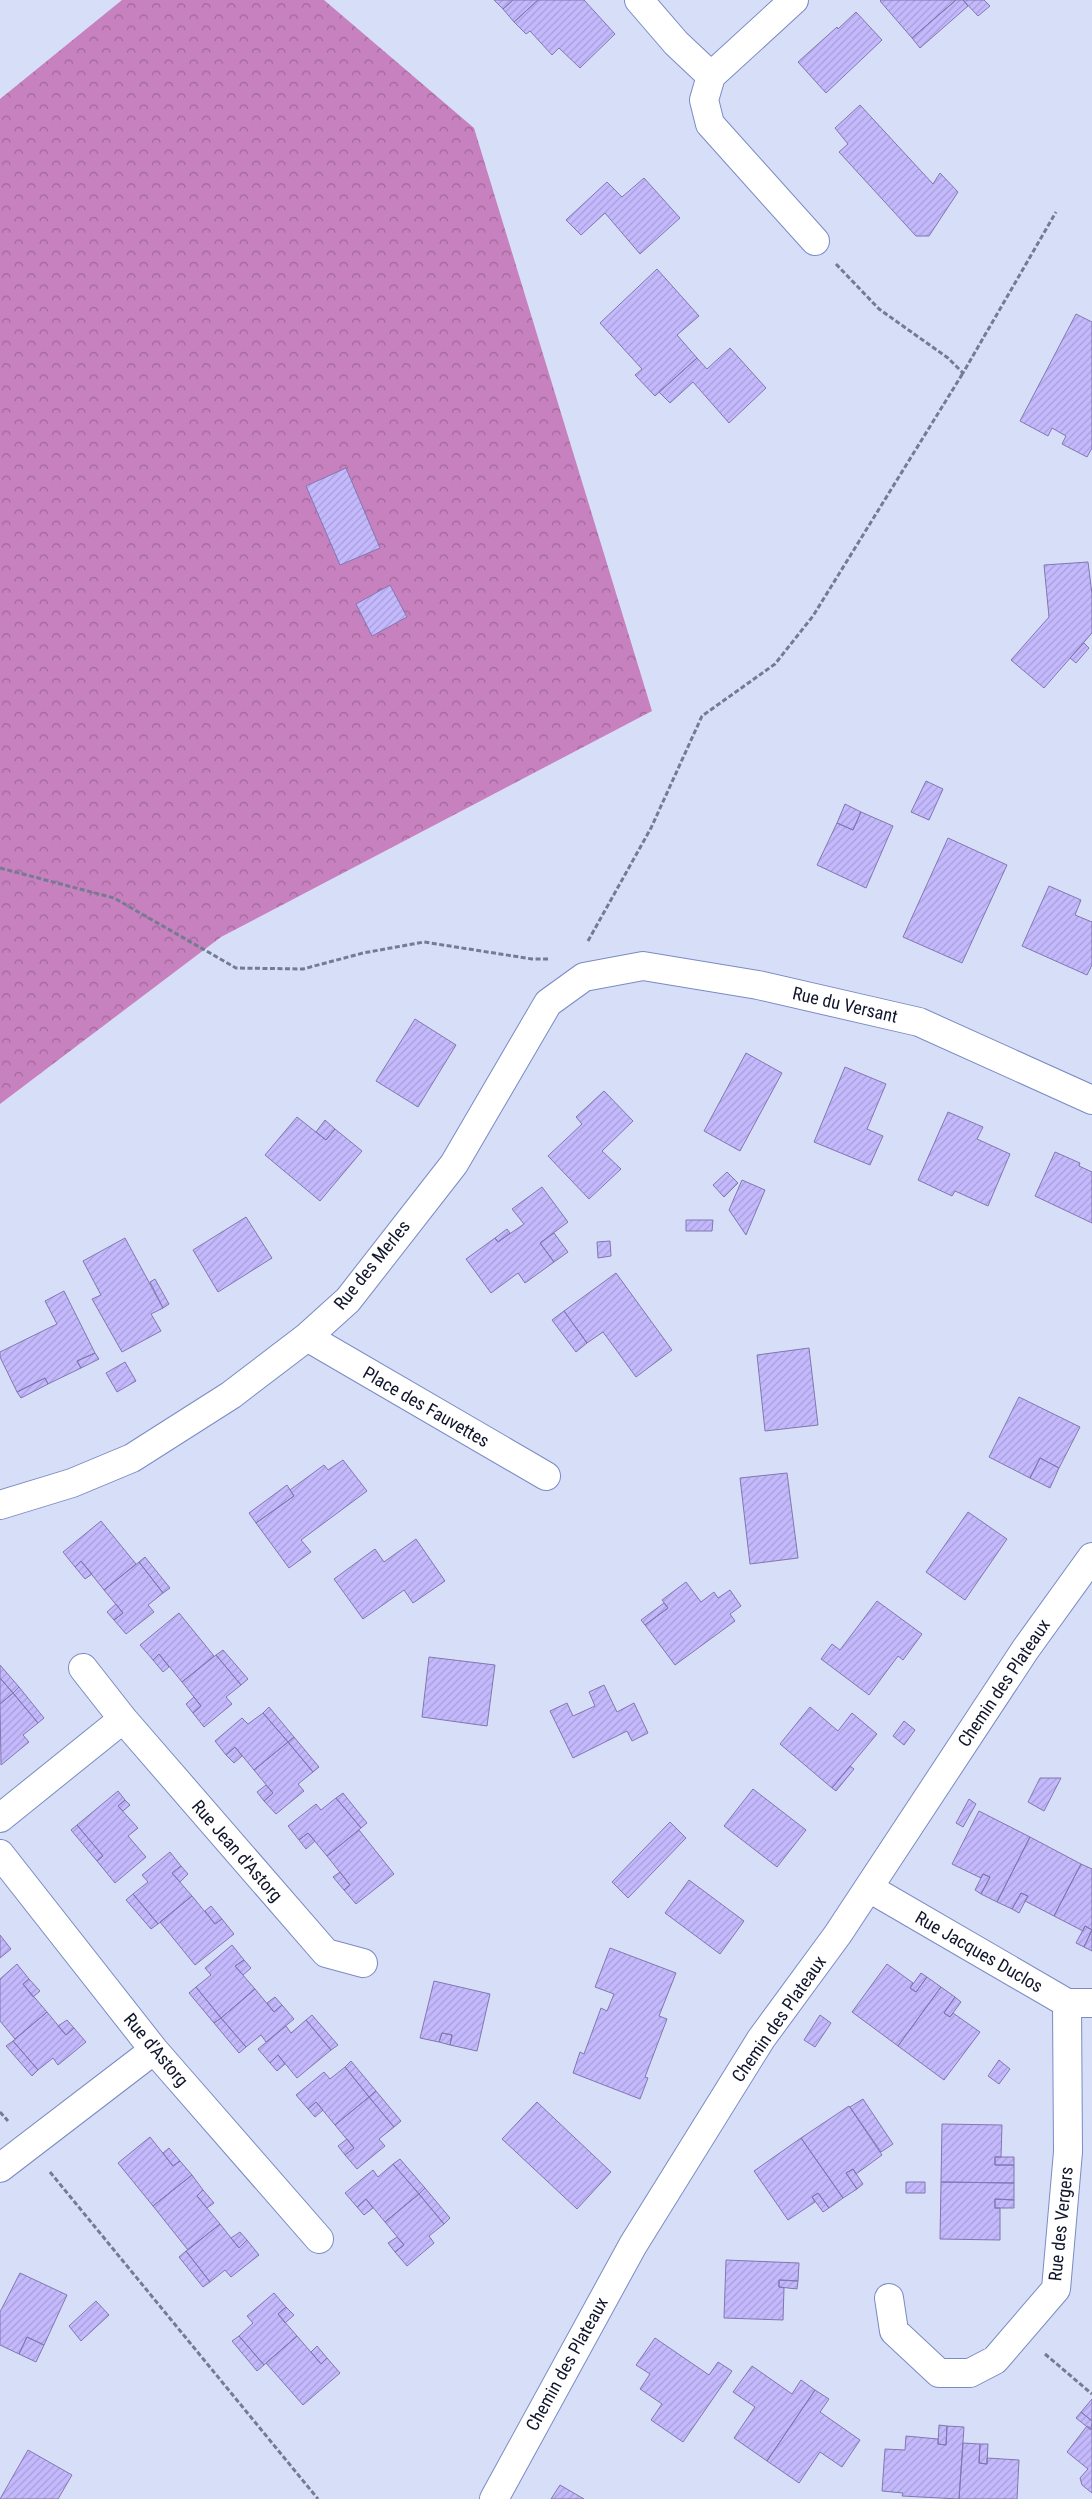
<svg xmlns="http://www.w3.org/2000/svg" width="1092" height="2499" viewBox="0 0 1092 2499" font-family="'Roboto Condensed',sans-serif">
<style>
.forest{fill:url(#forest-crowns)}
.building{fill:url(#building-hatch);stroke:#8177b1}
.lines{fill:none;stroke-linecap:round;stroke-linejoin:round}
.minor-casing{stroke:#7a8bc4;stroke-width:30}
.tertiary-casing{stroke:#7a8bc4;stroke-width:30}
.path{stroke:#757b93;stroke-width:3;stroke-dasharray:5 2.5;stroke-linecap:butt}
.minor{stroke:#fff;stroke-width:28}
.tertiary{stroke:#fff;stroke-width:28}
.labels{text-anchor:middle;stroke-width:4;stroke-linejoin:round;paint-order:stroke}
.street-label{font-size:18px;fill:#10152b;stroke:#fff}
</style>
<defs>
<pattern id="forest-crowns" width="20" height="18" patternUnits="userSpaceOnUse" patternTransform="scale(1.25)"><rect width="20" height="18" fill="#c781be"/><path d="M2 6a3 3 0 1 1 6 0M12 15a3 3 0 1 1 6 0" fill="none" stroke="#a0689b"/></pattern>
<pattern id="building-hatch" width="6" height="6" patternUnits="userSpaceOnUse" patternTransform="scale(1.25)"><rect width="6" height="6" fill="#c4b9fc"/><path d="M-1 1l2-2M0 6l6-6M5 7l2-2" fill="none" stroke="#a79ed8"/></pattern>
</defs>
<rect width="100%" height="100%" fill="#d7dff8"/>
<!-- forest -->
<path class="forest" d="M122 0H324L474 128 652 711 221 937 0 1104V99Z"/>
<!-- building -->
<path class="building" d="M494 0H513L503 9Z
M513 0H538L514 22 503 9Z
M538 0H584L615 34 580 68 559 48 552 55 530 31 526 34 514 22Z
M881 0H956L912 38 880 1Z
M956 0H963L968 6 920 48 912 38Z
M963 0H984L990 6 978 16Z
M856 12 882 40 826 93 798 62 837 27 838 29Z
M860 105 933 184 940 173 958 192 929 236H916L839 152 848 144 835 128Z
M644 178 680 218 640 254 605 213 581 235 566 220 607 182 622 197Z
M657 269 699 316 677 335 697 358 655 396 635 375 642 369 600 323Z
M1076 314 1092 322V448L1087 457 1062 444 1066 436 1052 428 1048 436 1020 421Z
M730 348 766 388 729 423 693 382 670 403 659 392 697 358 707 369Z
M346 468 380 548 340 565 306 486Z
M1088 562 1092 594V633L1044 688 1011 660 1049 617 1044 565Z
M390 585 407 617 372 636 356 604Z
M1084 643 1089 648 1076 663 1070 658Z
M926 781 943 789 929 820 911 812Z
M845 804 861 812 853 830 837 823Z
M861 812 893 826 866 888 817 865 837 823 853 830Z
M948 838 1007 865 962 963 903 937Z
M1049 886 1081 900 1075 915 1092 922V965L1087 975 1022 946Z
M415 1019 456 1045 418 1107 376 1081Z
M746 1053 782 1073 740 1151 704 1131Z
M845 1067 886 1084 867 1129 883 1136 870 1165 814 1142Z
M604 1091 633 1121 602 1151 621 1169 589 1199 548 1156 582 1124 576 1117Z
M948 1112 983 1127 977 1139 1010 1154 988 1206 955 1191 952 1196 918 1180Z
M297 1117 326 1140 335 1129 362 1151 320 1201 265 1155Z
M325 1120 335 1129 326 1140 316 1132Z
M1055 1152 1080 1163 1079 1166 1092 1172V1223L1035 1196Z
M727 1172 738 1183 724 1197 713 1185Z
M742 1180 765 1190 746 1235 729 1210Z
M542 1187 568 1222 540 1243 554 1262 525 1283 518 1273 491 1293 466 1259 495 1238 498 1242 524 1224 512 1209Z
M246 1217 272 1258 218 1292 193 1250Z
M686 1220H713L712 1231H686Z
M507 1229 510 1233 498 1242 495 1238Z
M554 1233 568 1252 554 1262 540 1243Z
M125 1238 163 1308 151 1314 161 1331 122 1352 92 1299 101 1295 83 1261Z
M610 1241 611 1256 598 1258 597 1242Z
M616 1273 672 1350 636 1377 603 1332 587 1343 564 1311Z
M155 1279 169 1304 163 1308 150 1282Z
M64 1291 95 1353 77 1361 81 1368 48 1384 45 1378 17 1392 0 1357V1352L57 1324 45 1301Z
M564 1311 587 1343 576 1352 552 1320Z
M809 1348 818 1425 765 1431 757 1355Z
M95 1353 99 1359 81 1368 77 1361Z
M125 1362 136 1381 117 1392 106 1373Z
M45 1378 48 1384 21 1398 17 1392Z
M1019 1397 1080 1427 1059 1468 1040 1458 1030 1478 989 1457Z
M1040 1458 1059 1468 1050 1488 1030 1478Z
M343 1460 367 1491 301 1540 311 1552 289 1568 256 1523 294 1496 290 1490 324 1465 328 1470Z
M787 1473 798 1558 750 1564 740 1478Z
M287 1485 294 1496 256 1523 249 1513Z
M968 1512 1007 1539 965 1600 926 1572Z
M101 1521 136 1564 104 1590 81 1561 75 1567 63 1552Z
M416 1539 445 1581 413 1603 404 1590 363 1619 334 1579 375 1549 384 1562Z
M145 1557 170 1588 163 1593 139 1562Z
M81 1561 92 1574 85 1579 75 1567Z
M139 1562 163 1593 148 1605 154 1612 126 1634 114 1620 123 1613 104 1590Z
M686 1582 701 1602 714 1592 718 1598 730 1590 741 1606 730 1614 735 1621 675 1665 645 1625 668 1608 662 1600Z
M877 1601 922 1634 903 1660 898 1656 869 1695 821 1659 832 1644 840 1650Z
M664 1603 668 1608 645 1625 641 1620Z
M116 1604 123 1613 114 1620 107 1612Z
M179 1613 214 1656 182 1682 159 1654 153 1660 140 1645Z
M223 1650 248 1679 241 1685 216 1655Z
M159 1654 169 1667 163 1672 153 1660Z
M216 1655 241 1685 226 1697 232 1704 204 1727 193 1713 201 1706 182 1682Z
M429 1657 495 1665 487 1726 422 1717Z
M0 1665 19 1687 13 1693 0 1678Z
M0 1678 13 1693 0 1704Z
M604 1685 617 1712 634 1703 648 1733 632 1741 627 1731 573 1758 550 1711 567 1703 573 1716 595 1706 589 1692Z
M19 1687 44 1718 38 1723 13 1693Z
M13 1693 38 1723 23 1735 29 1742 1 1765 0 1704Z
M194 1697 201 1706 193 1713 186 1704Z
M269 1707 294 1737 288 1742 263 1713Z
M810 1707 838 1731 852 1713 877 1734 832 1788 780 1744Z
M263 1713 288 1742 254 1770 235 1747 226 1755 215 1741 242 1718 248 1724Z
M904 1721 915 1730 904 1745 893 1736Z
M294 1737 319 1767 313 1772 288 1742Z
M288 1742 313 1772 298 1784 304 1791 276 1814 264 1801 273 1793 254 1770Z
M235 1747 242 1756 234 1763 226 1755Z
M850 1766 854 1769 836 1791 832 1788Z
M1040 1778H1061L1044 1811 1028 1802Z
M266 1785 273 1793 264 1801 257 1792Z
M753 1789 806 1830 777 1867 724 1826Z
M118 1791 125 1800 118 1806 138 1828 128 1836 146 1857 115 1883 97 1861 103 1856 77 1825Z
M343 1793 367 1823 361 1828 336 1798Z
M336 1798 361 1828 327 1856 308 1833 299 1840 288 1826 316 1804 321 1810Z
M969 1799 976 1804 963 1827 956 1823Z
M125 1800 130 1805 123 1811 118 1806Z
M979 1811 1030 1837 997 1902 981 1894 990 1877 983 1874 981 1878 952 1864Z
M670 1822 686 1838 628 1898 612 1882Z
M77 1825 103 1856 97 1861 71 1830Z
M359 1830 394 1874 356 1904 344 1890 350 1885 327 1856Z
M308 1833 315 1841 306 1849 299 1840Z
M1030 1837 1081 1864 1054 1916 1025 1901 1028 1896 1021 1893 1012 1909 997 1902Z
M170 1852 181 1866 172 1873 192 1896 158 1924 133 1894 148 1882 142 1875Z
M1081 1864 1092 1869V1951L1084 1947 1092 1930 1085 1926 1083 1931 1054 1916Z
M181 1866 188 1874 180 1882 172 1873Z
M340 1872 350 1885 344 1890 333 1877Z
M983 1874 990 1877 981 1894 975 1890Z
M689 1880 744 1921 720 1954 665 1913Z
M1021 1893 1028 1896 1019 1913 1012 1909Z
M133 1894 158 1924 151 1929 126 1900Z
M192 1896 215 1924 222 1919 234 1934 195 1965 160 1922Z
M211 1906 222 1919 215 1924 205 1911Z
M1085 1926 1092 1930 1084 1947 1076 1943Z
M0 1935 11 1949 0 1958Z
M232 1945 244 1960 235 1966 255 1989 221 2018 196 1987 211 1975 205 1968Z
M610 1948 676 1973 659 2016 667 2019 645 2077 648 2078 640 2099 573 2073 580 2052 584 2054 601 2008 607 2011 614 1994 595 1987Z
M244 1960 251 1968 243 1975 235 1966Z
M17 1964 29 1979 23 1984 47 2012 15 2039 0 2021V1979Z
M887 1964 913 1983 910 1988 916 1992 927 1977 941 1987 898 2046 852 2012Z
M921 1973 927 1977 916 1992 910 1988Z
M29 1979 40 1991 33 1997 23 1984Z
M434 1981 490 1994 477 2051 450 2045 452 2035 442 2033 439 2042 420 2038Z
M196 1987 221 2018 214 2023 189 1993Z
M941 1987 955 1997 944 2013 950 2017 953 2013 980 2032 944 2080 898 2046Z
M255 1989 274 2012 282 2005 294 2019 266 2042 261 2035 246 2047 221 2018Z
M275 1997 282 2005 274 2012 267 2003Z
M955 1997 961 2002 950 2017 944 2013Z
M47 2012 66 2035 74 2028 86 2042 58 2065 53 2058 38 2070 13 2041Z
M312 2015 338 2045 331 2050 306 2020Z
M820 2015 831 2023 815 2047 804 2040Z
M221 2018 246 2047 239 2053 214 2023Z
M67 2020 74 2028 66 2035 58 2026Z
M306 2020 331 2050 297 2078 278 2055 270 2063 258 2049 286 2026 291 2033Z
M442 2033 452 2035 450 2045 439 2042Z
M13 2041 38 2070 32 2076 6 2046Z
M278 2055 285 2064 277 2071 270 2063Z
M999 2060 1010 2069 999 2084 988 2076Z
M351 2061 376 2091 369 2097 345 2067Z
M345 2067 369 2097 335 2125 316 2102 308 2109 296 2095 324 2072 330 2079Z
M376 2091 401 2121 394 2127 369 2097Z
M369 2097 394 2127 379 2139 385 2146 357 2169 345 2155 354 2148 335 2125Z
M863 2099 893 2144 881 2152 850 2107Z
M316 2102 323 2110 315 2117 308 2109Z
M537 2102 611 2172 577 2209 502 2139Z
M849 2106 882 2155 856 2174 853 2169 846 2173 857 2189 843 2198 801 2138Z
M942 2124 1002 2125 1001 2157H995V2165H1014V2183L941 2182Z
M150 2137 173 2166 180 2161 192 2175 153 2206 118 2163Z
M801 2138 843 2198 829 2208 818 2193 812 2197 815 2202 788 2220 754 2171Z
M347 2139 354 2148 345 2155 338 2146Z
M169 2148 180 2161 173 2166 163 2153Z
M995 2157H1014V2165H995Z
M400 2159 425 2188 419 2194 393 2164Z
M393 2164 419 2194 385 2222 366 2199 357 2207 345 2193 373 2170 378 2177Z
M853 2169 863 2184 857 2189 846 2173Z
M192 2175 203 2190 197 2196 220 2224 188 2250 153 2206Z
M906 2182H925V2193H906Z
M941 2182 1014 2183V2200L995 2199V2208H1000V2240L940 2239Z
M425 2188 450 2218 444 2224 419 2194Z
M203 2190 214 2203 207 2208 197 2196Z
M818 2193 829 2208 823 2212 812 2197Z
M419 2194 444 2224 429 2236 434 2243 407 2266 395 2252 404 2245 385 2222Z
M366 2199 373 2208 364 2215 357 2207Z
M995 2199 1014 2200V2208H995Z
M220 2224 239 2248 247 2240 259 2255 231 2277 225 2270 210 2282 186 2251Z
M240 2232 247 2240 239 2248 231 2238Z
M397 2237 404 2245 395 2252 388 2243Z
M186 2251 210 2282 203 2287 179 2257Z
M726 2260 799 2263 798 2281 779 2280V2287L784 2288 783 2320 724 2318Z
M20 2273 67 2295 44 2345 27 2337 19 2354 0 2345V2312Z
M779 2280 798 2281 797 2289 779 2287Z
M274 2293 286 2307 278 2314 297 2336 264 2365 239 2336 253 2323 247 2316Z
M96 2301 109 2315 81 2341 69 2326Z
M286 2307 294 2315 285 2323 278 2314Z
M239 2336 264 2365 257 2371 232 2341Z
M297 2336 321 2364 327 2358 340 2373 303 2405 266 2363Z
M27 2337 44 2345 36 2362 19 2354Z
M655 2338 709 2375 718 2362 732 2371 683 2442 651 2420 662 2404 640 2389 650 2374 636 2365Z
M317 2346 327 2358 321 2364 311 2352Z
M752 2366 792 2394 801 2380 815 2390 767 2461 734 2438 755 2407 733 2392Z
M815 2390 829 2399 820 2412 860 2440 842 2467 820 2452 799 2483 767 2461Z
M1092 2399V2421L1081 2412Z
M1081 2412 1092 2421 1091 2430 1076 2418Z
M939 2425 947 2426 946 2445 938 2444Z
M947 2426 964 2427 959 2499 902 2496 903 2493 882 2491 885 2449 905 2450 906 2436 938 2439V2444L946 2445Z
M1087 2426 1092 2429V2493L1082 2485 1080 2478 1088 2469 1067 2452Z
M963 2443 980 2444 979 2463 987 2464V2458L1019 2460 1017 2499H959Z
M980 2444H988L987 2464 979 2463Z
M28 2450 72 2475 58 2499H0Z
M560 2485 584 2499H551Z"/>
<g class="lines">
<defs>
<path id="minor" d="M639 0 676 43 711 76 704 100 710 124 815 241
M711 76 794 0
M307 1337 546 1476
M0 1505 72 1483 132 1458 231 1395 307 1337 348 1300 454 1164 548 1003 584 977 643 966 758 985 919 1022 1092 1100
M83 1668 123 1719 326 1953 363 1963
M0 1818 123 1719
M0 1854 154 2050 319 2239
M869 1888 1067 2003H1092
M0 2168 154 2050
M889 2298 894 2331 939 2373H970L995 2360 1056 2289 1068 2152 1067 2003"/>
<path id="tertiary" d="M494 2499 633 2245 761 2039 838 1934 1025 1650 1092 1557"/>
</defs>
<!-- minor casing -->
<use href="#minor" class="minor-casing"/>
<!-- tertiary casing -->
<use href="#tertiary" class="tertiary-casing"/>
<!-- path -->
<path class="path" d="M836 264 879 309 948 358 963 373 1056 212
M0 868 114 898 236 968 303 969 363 953 424 942 532 959H549
M588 941 651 828 702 716 775 664 813 616 963 373
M0 2112 8 2121
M50 2172 318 2499
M1045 2354 1092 2394"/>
<!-- minor -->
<use href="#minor" class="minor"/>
<!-- tertiary -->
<use href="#tertiary" class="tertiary"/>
</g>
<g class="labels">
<!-- street labels -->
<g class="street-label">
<text transform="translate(845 1005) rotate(13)" y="6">Rue du Versant</text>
<text transform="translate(372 1265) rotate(-51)" y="6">Rue des Merles</text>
<text transform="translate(426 1407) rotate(30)" y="6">Place des Fauvettes</text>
<text transform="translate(1004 1683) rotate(-56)" y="6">Chemin des Plateaux</text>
<text transform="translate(237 1851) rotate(49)" y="6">Rue Jean d'Astorg</text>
<text transform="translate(979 1952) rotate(30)" y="6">Rue Jacques Duclos</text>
<text transform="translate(779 2019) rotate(-55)" y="6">Chemin des Plateaux</text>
<text transform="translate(156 2050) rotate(50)" y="6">Rue d'Astorg</text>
<text transform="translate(1061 2224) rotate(-84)" y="6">Rue des Vergers</text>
<text transform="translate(567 2364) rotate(-61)" y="6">Chemin des Plateaux</text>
</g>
</g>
</svg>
